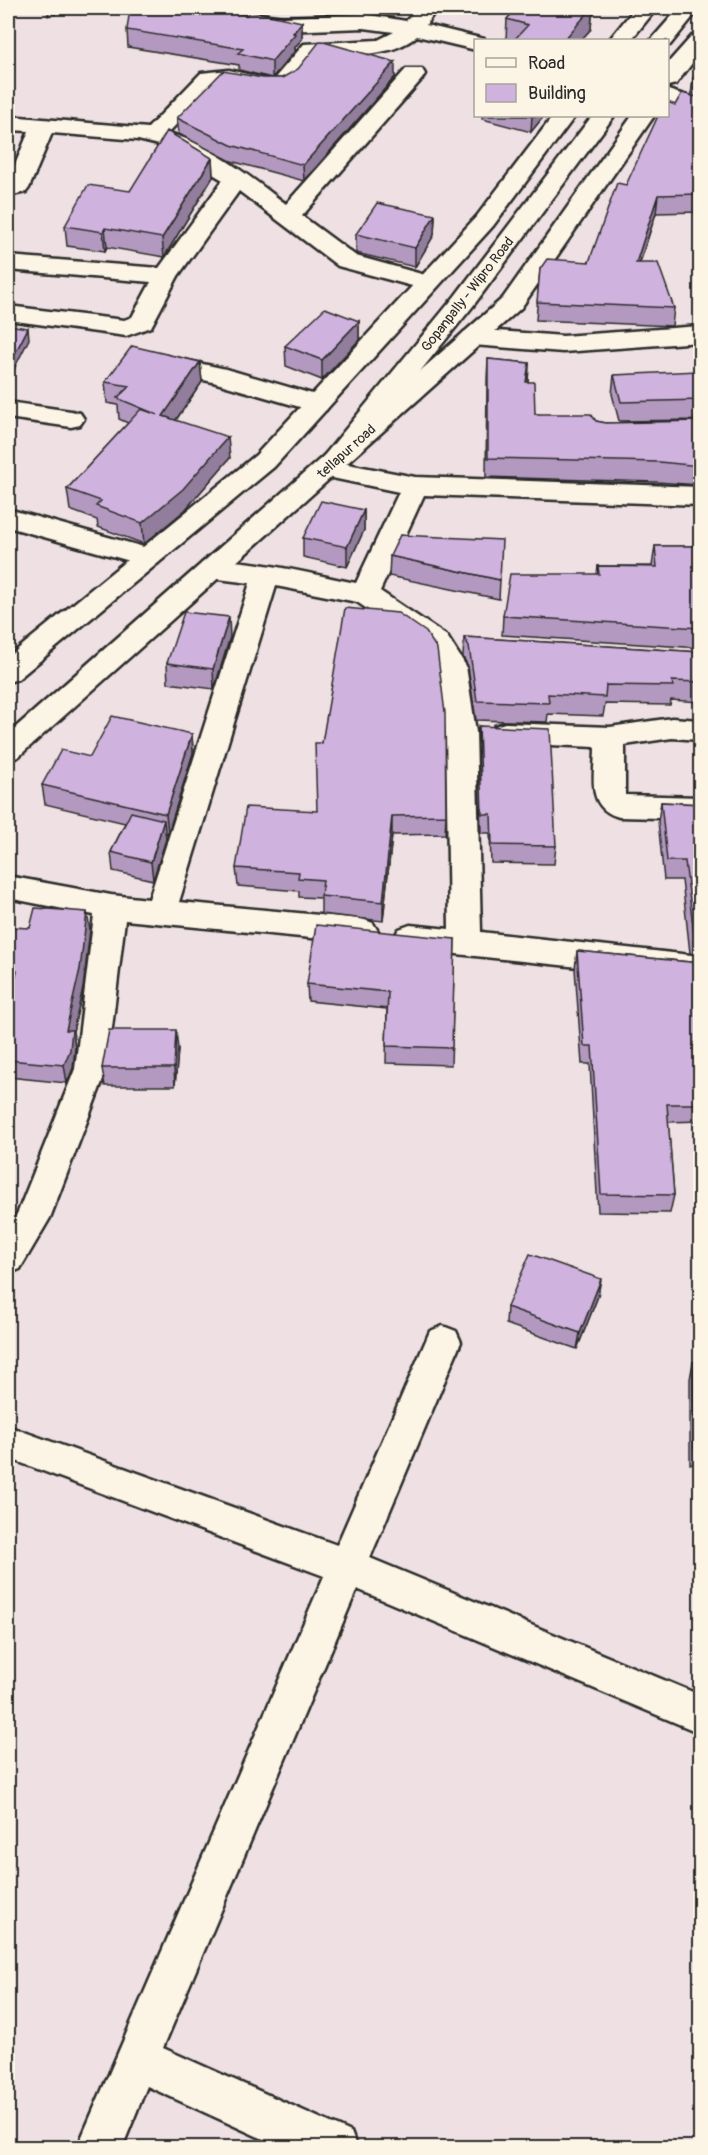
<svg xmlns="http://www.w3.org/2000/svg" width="708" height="2155" viewBox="0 0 708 2155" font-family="Pangolin,sans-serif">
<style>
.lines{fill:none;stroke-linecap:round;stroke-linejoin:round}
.minor-casing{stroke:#2b2b2b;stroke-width:5}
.tertiary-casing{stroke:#2b2b2b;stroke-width:5}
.secondary-casing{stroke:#2b2b2b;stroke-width:5}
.path{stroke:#2b2b2b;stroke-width:3;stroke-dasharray:3 3;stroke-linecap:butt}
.minor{fill:#fcf5e5;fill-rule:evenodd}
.tertiary{fill:#fcf5e5;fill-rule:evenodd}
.secondary{fill:#fcf5e5;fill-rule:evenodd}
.wall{fill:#b399c0;stroke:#2b2b2b;stroke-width:1.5}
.shaded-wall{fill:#927d9c;stroke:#2b2b2b;stroke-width:1.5}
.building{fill:#d0b2df;stroke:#2b2b2b;stroke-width:1.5}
.labels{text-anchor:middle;stroke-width:4.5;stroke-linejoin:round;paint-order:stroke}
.far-street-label{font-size:14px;fill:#2b2b2b;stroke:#fcf5e5}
</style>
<rect width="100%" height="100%" fill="#efe1e3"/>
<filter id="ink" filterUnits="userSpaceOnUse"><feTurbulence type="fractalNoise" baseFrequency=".0167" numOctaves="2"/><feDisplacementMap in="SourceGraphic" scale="12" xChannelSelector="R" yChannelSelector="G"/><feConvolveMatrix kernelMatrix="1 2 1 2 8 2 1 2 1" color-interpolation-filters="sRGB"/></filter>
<g filter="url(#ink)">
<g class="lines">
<defs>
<path id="minor" d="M174 8H221L283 17 364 14 406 21 417 8H437L426 25 484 39 476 40V50L417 36C389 59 353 53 319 55 310 65 300 83 289 90 273 99 235 83 215 84L168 133C209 143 253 179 286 204L406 69H422L425 74 422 79 302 216 356 256 436 278 439 283 436 288 427 290 338 266 239 191 178 276 151 327 126 336 8 320V306L124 320 132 317 151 282 8 270V256L159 268 223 180 167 147 138 140 52 133 29 188 26 192 8 196V182L29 131 8 130V116L148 128 201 73 229 70 273 80 304 44 378 40 394 32 364 28 283 31 184 14 176 13Z
M668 90 700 100V114L668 104Z
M700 326V342L563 352 473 345 464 342 460 337 464 332 473 329 563 336Z
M156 354 226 369 326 398 330 404 326 410 317 412 213 382 147 368 143 362 147 356Z
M8 402 71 411 80 413 84 419 80 425 71 427 8 418Z
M327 460 415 477 700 487V505L424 495 380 591 447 636 466 666 476 732 481 932 700 956V980L410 949 399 945 394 937 399 929 410 925 449 929 446 732 438 667 427 650 357 602 276 586 179 902 362 919 373 923 378 931 373 939 362 943 125 920 107 1069 50 1218 20 1269 8 1274V1229L18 1212 75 1069 94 915 8 898V876L111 895 149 899 250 583 202 577 198 570 202 563C236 554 319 576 356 583L399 492 318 475 314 469 318 463Z
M8 509 158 551 162 557 158 563 148 566 8 527Z
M672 718 700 720V740L672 738 625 745V795L700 797V819L619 817C585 807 595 776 595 747L505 743 495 740 490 733 495 726 505 723 610 727Z
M443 1326 456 1331 461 1342 370 1558 700 1695V1733L357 1589 163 2048 351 2132 357 2148H283L147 2086 122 2148H77L324 1576 8 1458V1426L337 1545 430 1331Z"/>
<path id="tertiary" d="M635 8H657L631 40H609Z
M700 34V53L676 84 668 86V63L692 36Z
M553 116H575L493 226 274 467 18 679 8 682V657L256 455 477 216Z
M632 116H654L521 308 18 757 8 760V734L503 298Z"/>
<path id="secondary" d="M679 8H700L670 45H668V40H651Z
M592 116H614L473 306 336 475 327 478 318 475 314 469 318 463 455 296Z"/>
</defs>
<!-- minor casing -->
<use href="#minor" class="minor-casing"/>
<!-- tertiary casing -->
<use href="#tertiary" class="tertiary-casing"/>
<!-- secondary casing -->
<use href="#secondary" class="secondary-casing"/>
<!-- path -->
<path class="path" d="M47 15 85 8"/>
<!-- minor -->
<use href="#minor" class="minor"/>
<!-- tertiary -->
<use href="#tertiary" class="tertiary"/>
<!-- secondary -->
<use href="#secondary" class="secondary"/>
</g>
<!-- wall -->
<path class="wall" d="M517 8H599L592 16 591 29 581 40H506L507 19Z
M302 22V39L295 47V51L272 78 239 70V65L128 47 127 30Z
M700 65V212L656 213 640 263 674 308 672 326 536 320 540 269 589 262 626 185 675 105 691 95 693 78Z
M395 77 304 181 231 161 179 134 177 118 263 78Z
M482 116H544L531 132 482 119Z
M212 158 213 177 164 257 107 247 105 251 67 246 65 226 130 191Z
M435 215 434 235 415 267 356 253V234Z
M359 321V340L322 380 286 366 285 346Z
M488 359 529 363 528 382 535 414 596 421 606 423 700 421V485L656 482 486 477 487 379Z
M200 362 202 382 176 420 230 458 185 510 144 544 98 527 97 520 70 510 67 489 128 423 119 419 118 405 107 403 105 382Z
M614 375 700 378V420L619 421 612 394Z
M364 510V530L347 567 303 557V538Z
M655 546H700V702L671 700 670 705 605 704 603 716 548 714 547 722 476 720 468 666 463 657 464 637 700 652V648L502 635 503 616 597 574 598 566H652Z
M390 556 500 580 499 599 389 576Z
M230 637 214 689 168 683 167 663Z
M479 726 556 846 554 864 491 863 490 833H481L478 745Z
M192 734 193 753 168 833 165 832 166 839 153 880 113 871 111 852 125 823 45 804 42 785 90 757Z
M661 802 700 804V956L690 953 682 880H664L658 821Z
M317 811 446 815 445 834 392 835 383 921 321 914V898L299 897V891L238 886 236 868Z
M8 927 30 928 90 930 83 988 73 1031 75 1048 73 1068 67 1083 8 1077V1007L13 988H8Z
M455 939 451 1065 386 1063 387 1009 308 1001 307 984Z
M577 951 700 963V1121L668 1122 674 1195 670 1213 598 1212 590 1064H582L575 969Z
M178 1049 175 1086H105L102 1068Z
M598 1296 577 1349 506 1324 507 1307Z
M693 1362 700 1363V1465L690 1464V1379Z"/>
<!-- shaded-wall -->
<path class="shaded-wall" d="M585 8H599L592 16 591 29 581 40H564Z
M302 22V39L295 47V51L272 78V61Z
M395 62V77L304 181 303 165Z
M532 116H544L531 132Z
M212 158 213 177 164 257 162 238Z
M658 195 656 213 634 280 636 263Z
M435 215 434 235 415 267V248Z
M105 228 107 247 105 251 103 232Z
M359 321V340L322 380V360Z
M28 328 29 339 8 381V367Z
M200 362 202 382 164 437 163 416Z
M529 363 528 383 526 382Z
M228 437 230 458 185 510 144 544 142 523Z
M364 510V530L347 567V547Z
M229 617 230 637 214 689 213 669Z
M192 734 193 753 168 833 166 814Z
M392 816V835L383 921V902Z
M164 820 166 839 153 880 151 862Z
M87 912 90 930 83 988 73 1031 75 1048 73 1068 67 1083 64 1065 66 1030Z
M176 1030 178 1049 175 1086 174 1068Z
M601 1279 598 1296 577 1349 580 1333Z"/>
<!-- building -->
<path class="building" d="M130 8H193L247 15 250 11 302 22 293 33 295 34 272 61 238 53 243 49 127 30Z
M517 8H592L564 40H514L528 25 507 19Z
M320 41 395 62 303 165 231 145 177 118 223 71 263 78H282L298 69Z
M700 65V80L693 78Z
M682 93 700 98V194L658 195 636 263H658L674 308 537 302 540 269 547 259 589 262 617 183 626 185 658 116H668V102L675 105Z
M167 131 212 158 162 238 105 228 103 232 65 226 88 185 130 191Z
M377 203 435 215 415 248 356 234Z
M325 308 359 321 322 360 285 346Z
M8 325 28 328 8 367Z
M132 346 200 362 163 416 228 437 183 489 142 523 96 506 101 501 67 489 141 409 158 415 117 398 130 386 105 382Z
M488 359 529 363 526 382H534L535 414H591L596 421 606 423 700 421V466L659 462 488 458Z
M698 371 700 378V400L621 402 614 375Z
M321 501 364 510 347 547 303 538Z
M400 535 502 540 500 580 390 556Z
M655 546H700V628L503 616 510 574H599L598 566 657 567Z
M345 608 398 613 426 632 437 649 445 713 446 815 392 816 383 902 321 896 323 880 298 878 299 872 236 868 246 807 317 811 315 743H322Z
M184 612 229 617 213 669 167 663Z
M464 637 700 652V682L672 681 673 686 606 685 605 697 548 694 549 703 477 701 469 646Z
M112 716 192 734 166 814 42 785 61 750 90 757Z
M479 726 550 729 556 846 492 845 491 814H482Z
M661 802 700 804V936L694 934 685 861H667Z
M131 812 164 820 151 862 111 852Z
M35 908 87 912 80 969 66 1030H72L70 1050 64 1065 8 1060V1007L17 971 8 970V927L30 928Z
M316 925 455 939 452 1048 386 1046 388 992 307 984Z
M577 951 700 963V1104H667L674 1195 601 1194 592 1046H584Z
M109 1030H176L174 1068H102Z
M530 1254 601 1279 580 1333 507 1307Z
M693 1362 700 1363V1449L694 1448Z"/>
</g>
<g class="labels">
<!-- far-street labels -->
<g class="far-street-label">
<text transform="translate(467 294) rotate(-52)" y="5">Gopanpally - Wipro Road</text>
<text transform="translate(346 451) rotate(-42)" y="5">tellapur road</text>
</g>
</g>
<!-- margin -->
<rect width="708" height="2155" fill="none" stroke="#fcf5e5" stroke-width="30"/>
<rect x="15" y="15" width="678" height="2125" fill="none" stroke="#2b2b2b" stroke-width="2" filter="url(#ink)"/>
<!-- legend -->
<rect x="474" y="39" width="195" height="78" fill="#fcf5e5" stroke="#a8a49b" stroke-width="1.5"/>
<rect x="486" y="58" width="30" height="9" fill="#fcf5e5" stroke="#a8a49b" stroke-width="1.5"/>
<text x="528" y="69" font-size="18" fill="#2b2b2b">Road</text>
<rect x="486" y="84" width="30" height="18" fill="#d0b2df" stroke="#a8a49b" stroke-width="1.5"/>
<text x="528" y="99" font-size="18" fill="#2b2b2b">Building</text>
</svg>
